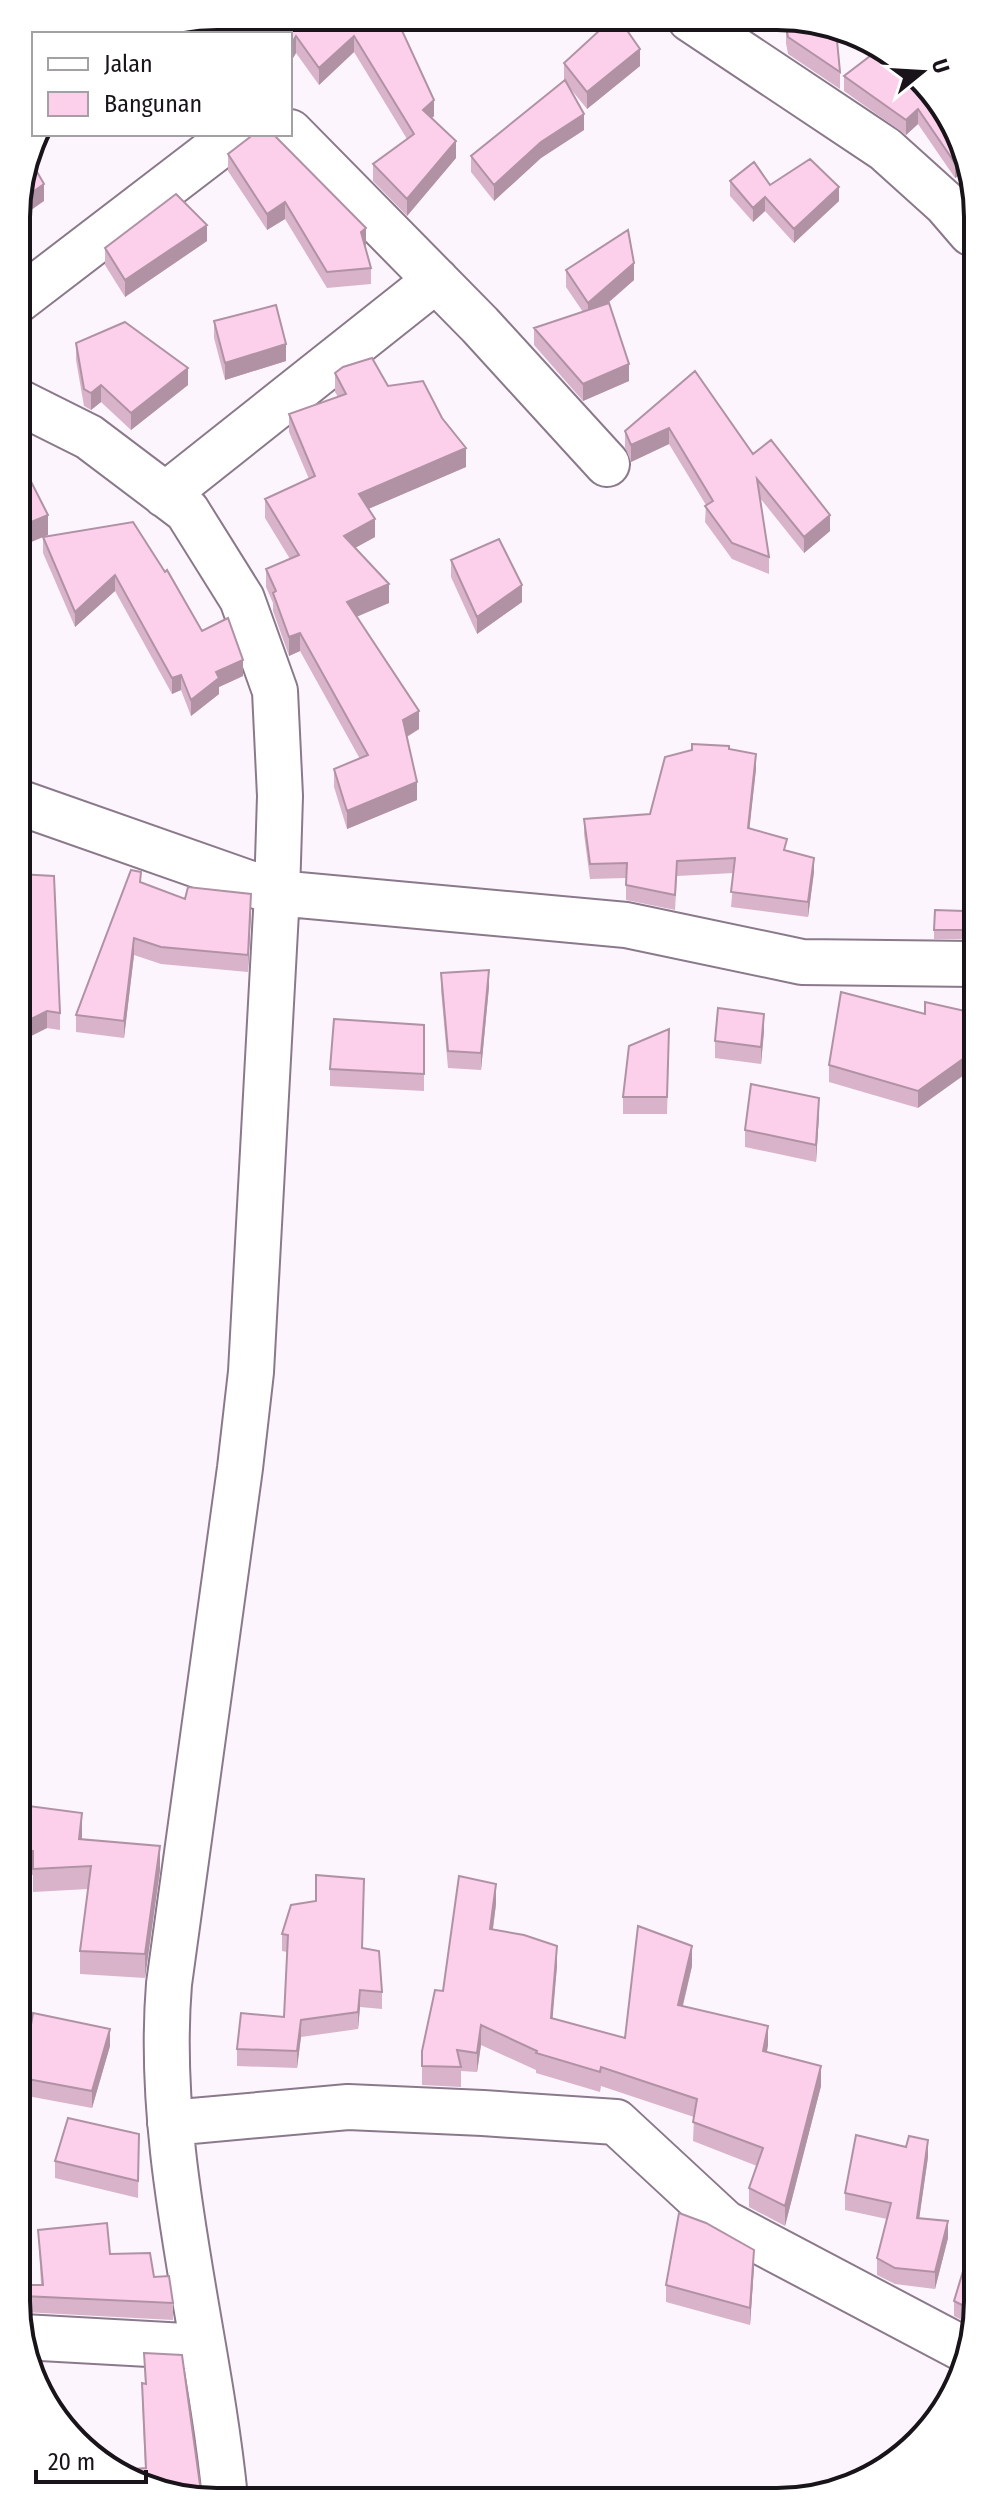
<svg xmlns="http://www.w3.org/2000/svg" width="994" height="2518" viewBox="0 0 994 2518" font-family="'Fira Sans Condensed',sans-serif">
<style>
.lines{fill:none;stroke-linecap:round;stroke-linejoin:round}
.minor-casing{stroke:#8a798b;stroke-width:48}
.minor{stroke:#fff;stroke-width:44}
.wall{fill:#d9b3ca}
.shaded-wall{fill:#b092a4}
.building{fill:#fcd0eb;stroke:#b092a4;stroke-width:2}
.rim{fill:none;stroke:#19131a;stroke-width:4}
</style>
<rect width="100%" height="100%" fill="#fdf5fd"/>
<g class="lines">
<defs>
<path id="minor" d="M690 19 885 149 946 204 971 233
M246 34 266 16
M290 132 480 325 607 464
M17 301 235 134
M17 401 89 437 187 511 242 599 275 691 280 796 277 893 251 1372 240 1468 169 1984C155 2157 208 2327 225 2498
M165 495 436 280
M18 802 277 893 626 925 802 962 974 964
M170 2123 348 2107 483 2113 616 2122 725 2223 969 2352
M23 2337 203 2347"/>
</defs>
<!-- minor casing -->
<use href="#minor" class="minor-casing"/>
<!-- minor -->
<use href="#minor" class="minor"/>
</g>
<!-- wall -->
<path class="wall" d="M405 17V30L403 33 434 116 432 118 456 158 407 216 373 181V164L407 139 354 52 319 85 296 53 290 63V34Z
M799 20H816L840 72V89L788 54 786 43V27L804 25Z
M878 50 971 165V188L961 174 955 178 918 124 906 135 844 91V76Z
M564 63 640 66 587 109 569 87 584 130 541 158 494 201 471 172V156L564 81Z
M228 154 366 245 365 246 371 268V284L327 288 285 219 267 230 228 171Z
M730 181 770 185 839 201 794 243 765 211 753 222 730 196Z
M207 241 125 297 105 265V248Z
M566 270 634 280 606 305 629 381 583 401 534 345V328L583 312 566 287Z
M214 321 286 361 225 380 214 338Z
M76 343 188 385 131 430 101 402 91 410 84 406 76 360Z
M695 371 753 454 830 531 804 553 760 498 769 557V574L732 559 705 522 706 505 669 444 631 462 625 447V431Z
M335 373 388 386 466 467 368 509 375 537 355 548 389 603 356 616 419 729 407 737 417 800 347 829 334 787V769L360 759 300 651 289 656 273 611V603L266 587V569L290 559 265 518V499L309 479 289 432V414L338 397 335 392Z
M133 522 202 631 243 676 219 687V694L191 716 181 690 172 694 115 591 75 627 43 553V537Z
M451 560 522 602 477 634 451 577Z
M729 749 756 769 749 828 787 851 814 872 808 917 731 907 734 873 677 876 675 910 626 900V878L590 879 584 834V819L650 814Z
M18 874 60 1013V1030L47 1028 19 1042V976L22 952 19 951Z
M141 882 185 899 251 911 248 972 161 964 134 955 124 1038 76 1032V1015Z
M964 911V939H934V930Z
M441 973 489 987 481 1070 448 1068 441 990Z
M925 1014 918 1108 829 1082V1065Z
M424 1025V1091L330 1086V1069Z
M764 1031 761 1064 715 1058V1041Z
M669 1046 667 1114H623V1097Z
M819 1115 816 1162 745 1147V1130Z
M21 1805 82 1839 160 1870 145 1978 80 1974V1951L88 1889 33 1892V1875L21 1873Z
M364 1896 362 1949 382 1992V2009L360 2007 358 2029 301 2037 297 2068 237 2066V2049L284 2017 287 1952 282 1951V1934Z
M496 1904 493 1930 557 1966 552 2018 625 2038 692 1966 683 2006 768 2045 767 2052 821 2086 785 2226 749 2207V2188L757 2166 693 2141 694 2117 601 2086 600 2092 536 2073V2070L481 2045 477 2072 461 2071V2087L422 2085V2051L443 1991Z
M110 2046 92 2108 22 2095V2078Z
M139 2134 138 2198 55 2178V2161Z
M928 2157 919 2218 948 2238 935 2289 895 2284 877 2275V2258L887 2219 845 2210V2193Z
M38 2230 110 2254 154 2277 173 2303V2320L23 2312V2285H41Z
M754 2267 750 2325 666 2302V2285Z
M954 2301 978 2314 975 2327 954 2316Z
M144 2353 200 2485 145 2468 142 2400V2383L145 2384Z"/>
<!-- shaded-wall -->
<path class="shaded-wall" d="M402 17H405V30L398 39V22Z
M296 36V53L290 63V46Z
M354 36V52L319 85V68Z
M640 49V66L587 109V92Z
M434 100V116L423 126V110Z
M918 109V124L906 135V120Z
M584 114V130L541 158 494 201V185L541 142Z
M456 141V158L407 216V199Z
M961 159V174L955 178V163Z
M44 184V201L17 220V203Z
M839 187V201L794 243V229Z
M765 197V211L753 222V208Z
M285 202V219L267 230V214Z
M207 225V241L125 297V280Z
M366 228V245L361 249V232Z
M634 263V280L588 320V303Z
M286 344V361L225 380V363Z
M629 364V381L583 401V384Z
M188 368V385L131 430V413Z
M101 385V402L91 410V393Z
M669 428V444L631 462V445Z
M466 448V467L359 513V494Z
M48 515V535L17 548V528Z
M830 515V531L804 553V537Z
M375 519V537L344 554V536Z
M115 575V591L75 627V612Z
M389 584V603L347 621V602Z
M522 585V602L477 634V617Z
M300 633V651L289 656V637Z
M243 660V676L219 687V694L191 716V700L216 672Z
M181 675V690L172 694V678Z
M419 711V729L403 739V720Z
M756 754V769L748 842V828Z
M417 782V800L347 829V811Z
M814 858V872L808 917V902Z
M251 894V911L248 972V955Z
M134 938V955L124 1038V1021Z
M489 970V987L481 1070V1053Z
M47 1011V1028L19 1042V1025Z
M764 1014V1031L761 1064V1047Z
M974 1051V1068L918 1108V1091Z
M819 1098V1115L816 1162V1145Z
M82 1813V1837L79 1862V1839Z
M160 1846V1870L145 1978V1954Z
M496 1884V1904L490 1949V1929Z
M557 1946V1966L551 2037V2018Z
M692 1946V1966L678 2025V2005Z
M360 1990V2007L358 2029V2012Z
M301 2020V2037L297 2068V2051Z
M481 2025V2045L477 2072V2053Z
M768 2026V2045L763 2070V2051Z
M110 2029V2046L92 2108V2091Z
M821 2066V2086L785 2226V2206Z
M928 2140V2157L917 2234V2218Z
M948 2221V2238L935 2289V2272Z
M754 2250V2267L750 2325V2308Z
M24 2295V2312H23V2296Z"/>
<!-- building -->
<path class="building" d="M284 16 402 17 398 22 434 100 423 110 456 141 407 199 373 164 414 134 354 36 319 68 296 36 290 46V34H265Z
M613 18 619 19 640 49 587 92 564 63Z
M814 20 836 30 840 72 788 37 786 27 817 24Z
M878 50 910 66 971 165V173L961 159 955 163 918 109 906 120 844 76Z
M565 80 584 114 541 142 494 185 471 156Z
M254 134H273L366 228 361 232 371 268 327 272 285 202 267 214 228 154Z
M29 158 44 184 17 203Z
M810 159 839 187 794 229 765 197 753 208 730 181 754 162 770 185Z
M176 194 207 225 125 280 105 248Z
M628 230 634 263 588 303 566 270Z
M609 303 629 364 583 384 534 328Z
M276 305 286 344 225 363 214 321Z
M125 322 188 368 131 413 101 385 91 393 84 389 76 343Z
M372 358 388 386 423 381 442 418 466 448 359 494 375 519 344 536 389 584 347 602 419 711 403 720 417 782 347 811 334 769 368 755 300 633 289 637 273 593 276 591 266 569 299 555 265 499 315 476 289 414 346 394 335 373 343 367Z
M695 371 753 454 771 440 830 515 804 537 757 479 769 557 732 543 705 506 713 501 669 428 631 445 625 431Z
M17 454 48 515 17 528Z
M133 522 165 572 167 570 202 631 228 618 243 660 216 672 219 678 191 700 181 675 172 678 115 575 75 612 43 537Z
M499 539 522 585 477 617 451 560Z
M692 744 729 746V749L756 754 748 828 787 839 784 850 814 858 808 902 731 892 735 858 677 861 675 895 626 885 627 863 590 864 584 819 650 814 665 757 692 750Z
M131 870 141 872 140 882 185 899 188 887 251 894 248 955 161 947 134 938 124 1021 76 1015Z
M18 874 54 876 60 1013 47 1011 19 1025V976L24 935 19 934Z
M935 910 964 911V930H934Z
M489 970 481 1053 448 1051 441 973Z
M841 992 925 1014V1002L974 1013V1051L918 1091 829 1065Z
M718 1008 764 1014 761 1047 715 1041Z
M334 1019 424 1025V1074L330 1069Z
M669 1029 667 1097H623L629 1046Z
M751 1084 819 1098 816 1145 745 1130Z
M21 1805 82 1813 79 1839 160 1846 145 1954 80 1951 91 1866 33 1869V1851L21 1850Z
M316 1875 364 1879 362 1948 379 1951 382 1992 360 1990 358 2012 301 2020 297 2051 237 2049 241 2013 284 2017 288 1935 282 1934 291 1905 316 1901Z
M459 1876 496 1884 490 1929 524 1935 557 1946 551 2018 625 2038 638 1926 692 1946 678 2005 768 2026 763 2051 821 2066 785 2206 749 2188 763 2148 693 2122 697 2099 601 2067 600 2072 536 2053 537 2051 481 2025 477 2053 457 2050 461 2067 422 2066V2051L435 1990 443 1991Z
M33 2013 110 2029 92 2091 22 2078Z
M68 2118 139 2134 138 2181 55 2161Z
M856 2135 906 2147 909 2136 928 2140 917 2218 948 2221 935 2272 895 2268 877 2258 891 2203 845 2193Z
M679 2213 706 2223 754 2250 750 2308 666 2285Z
M107 2223 110 2254 150 2253 154 2277 169 2276 173 2303 23 2296V2285H43L38 2230Z
M964 2268 977 2272 978 2313 954 2301Z
M144 2353 182 2355 200 2485 206 2498H178L122 2470 146 2468 142 2383 146 2384Z"/>
<!-- crop -->
<path d="M0 0H994V2518H0ZM217 30H777A187 187 0 0 1 964 217V2301A187 187 0 0 1 777 2488H217A187 187 0 0 1 30 2301V217A187 187 0 0 1 217 30Z" fill="#fff" fill-rule="evenodd"/>
<path class="rim" d="M217 30H777A187 187 0 0 1 964 217V2301A187 187 0 0 1 777 2488H217A187 187 0 0 1 30 2301V217A187 187 0 0 1 217 30Z"/>
<!-- legend -->
<rect x="32" y="32" width="260" height="104" fill="#ffffff" stroke="#a3a1a3" stroke-width="2"/>
<rect x="48" y="58" width="40" height="12" fill="#ffffff" stroke="#a3a1a3" stroke-width="2"/>
<text x="104" y="72" font-size="24" fill="#19131a">Jalan</text>
<rect x="48" y="92" width="40" height="24" fill="#fcd0eb" stroke="#a3a1a3" stroke-width="2"/>
<text x="104" y="112" font-size="24" fill="#19131a">Bangunan</text>
<!-- north arrow -->
<g transform="translate(922 72) rotate(72)" stroke="#ffffff" stroke-width="6" paint-order="stroke">
<path d="M0-6L14 30L0 20L-14 30Z" fill="#19131a"/>
<text y="-12" font-size="22" font-weight="bold" text-anchor="middle" fill="#19131a">U</text>
</g>
<!-- scale -->
<path d="M36 2470v12h110v-12" fill="none" stroke="#19131a" stroke-width="4"/>
<text x="48" y="2470" font-size="24" fill="#19131a" stroke="#ffffff" stroke-width="6" paint-order="stroke">20 m</text>
</svg>
